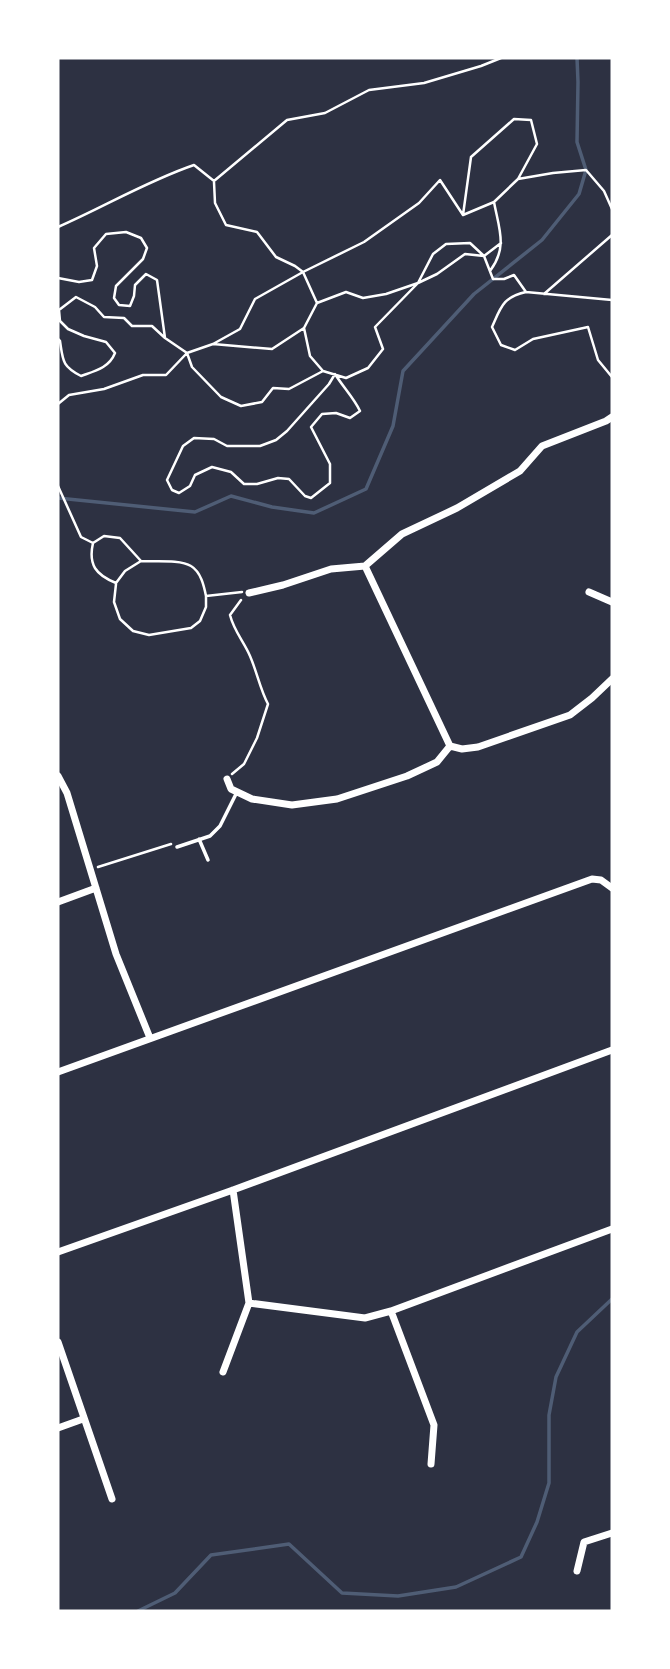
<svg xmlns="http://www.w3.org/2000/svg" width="670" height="1669" viewBox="0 0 670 1669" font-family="Arial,sans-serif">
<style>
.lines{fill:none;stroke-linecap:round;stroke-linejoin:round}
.stream{stroke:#4f5d75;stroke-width:3.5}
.path{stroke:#fff;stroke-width:2.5}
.service{stroke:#fff;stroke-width:3.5}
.minor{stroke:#fff;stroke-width:7}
</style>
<rect width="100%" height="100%" fill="#2d3142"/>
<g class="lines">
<!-- stream -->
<path class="stream" d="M58 498 195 512 231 496 272 507 314 513 366 489 393 426 403 371 474 294 542 240 579 194 586 170 577 142 578 82 577 58
M138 1611 175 1593 211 1555 289 1544 342 1593 398 1596 456 1587 521 1557 537 1522 549 1483V1415L556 1377 577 1332 612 1299"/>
<!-- path -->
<path class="path" d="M463 215 494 202
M58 227C104 207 147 181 194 165L214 181 287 120 325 113 369 90 424 83 481 66 501 58
M490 271C508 247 499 229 494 202L518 179 553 173 586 170 604 191 612 209
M58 278 79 282 92 280 97 266 94 248 106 234 126 232 141 238 147 248 143 259 116 286 114 298 119 305 130 306 134 296 135 285 146 274 157 280 165 338
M544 294 612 235
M612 300 526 292C503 297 501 307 492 327L501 345 515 350 533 339 588 327 598 360 612 377
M317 303 346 292 363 298 386 294 418 283 437 274 465 254 484 256 501 243
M304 328 310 356 323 371
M58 339 60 341C63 361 62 366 81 376 95 371 109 368 115 353L106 342 84 336 68 329 60 321 59 310 76 297 95 307 104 317 124 318 132 326H152L165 338 187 353 192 367 221 397 241 406 262 402 273 388 289 389 323 371 346 378 368 368 383 349 375 327 418 283 433 254 446 244 470 243 484 256 493 279H504L514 275 526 292
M213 344 240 329 255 299 303 272 364 242 419 203 440 180 463 215 471 157 514 119 531 120 537 144 518 179
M335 374C343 387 354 398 360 411L350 418 336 413 322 414 311 427 330 464V483L311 498 305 496 289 479 278 478 257 484H244L231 472 212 467 195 475 190 486 179 493 172 490 167 480 183 446 194 438 214 439 227 446H260L276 440 287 431 329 384Z
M58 404 69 395 104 389 143 375H166L187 353 213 344 272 349 304 328 317 303 303 272 295 266 276 257 257 232 226 225 215 203 214 182
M58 486 81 537 93 543
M141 561 125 571 116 583C96 575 88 565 93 543L104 536 120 538 141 561C154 562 180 559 191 566 201 572 204 586 206 596L242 592
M116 584 114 602 120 619 133 631 149 635 191 628 200 621 206 607V596
M232 774 244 764 257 738 268 704C260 689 257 672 250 656 244 642 234 631 230 615L241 600
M98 867 171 844"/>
<!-- service -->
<path class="service" d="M199 839 208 860
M177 847 210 836 220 826 236 794"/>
<!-- minor -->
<path class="minor" d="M365 566 450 746 462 749 478 747 570 715 592 698 612 679
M365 566 402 534 457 508 520 471 542 446 606 421 612 417
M589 592 612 602
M249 593 283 585 331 569 365 566
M58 776 67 793 116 954 150 1038
M227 779 231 789 252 799 292 805 337 799 407 776 437 762 450 746
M58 902 96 888
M58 1072 592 879 601 880 612 888
M58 1252 233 1190 612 1050
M249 1303 365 1318 391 1311 612 1229
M391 1311 434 1425 431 1464
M58 1342 112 1499
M223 1372 249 1303 233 1190
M58 1428 83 1419
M577 1571 584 1542 612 1533"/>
</g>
<!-- border -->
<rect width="670" height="1669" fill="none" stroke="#ffffff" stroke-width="119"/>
</svg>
